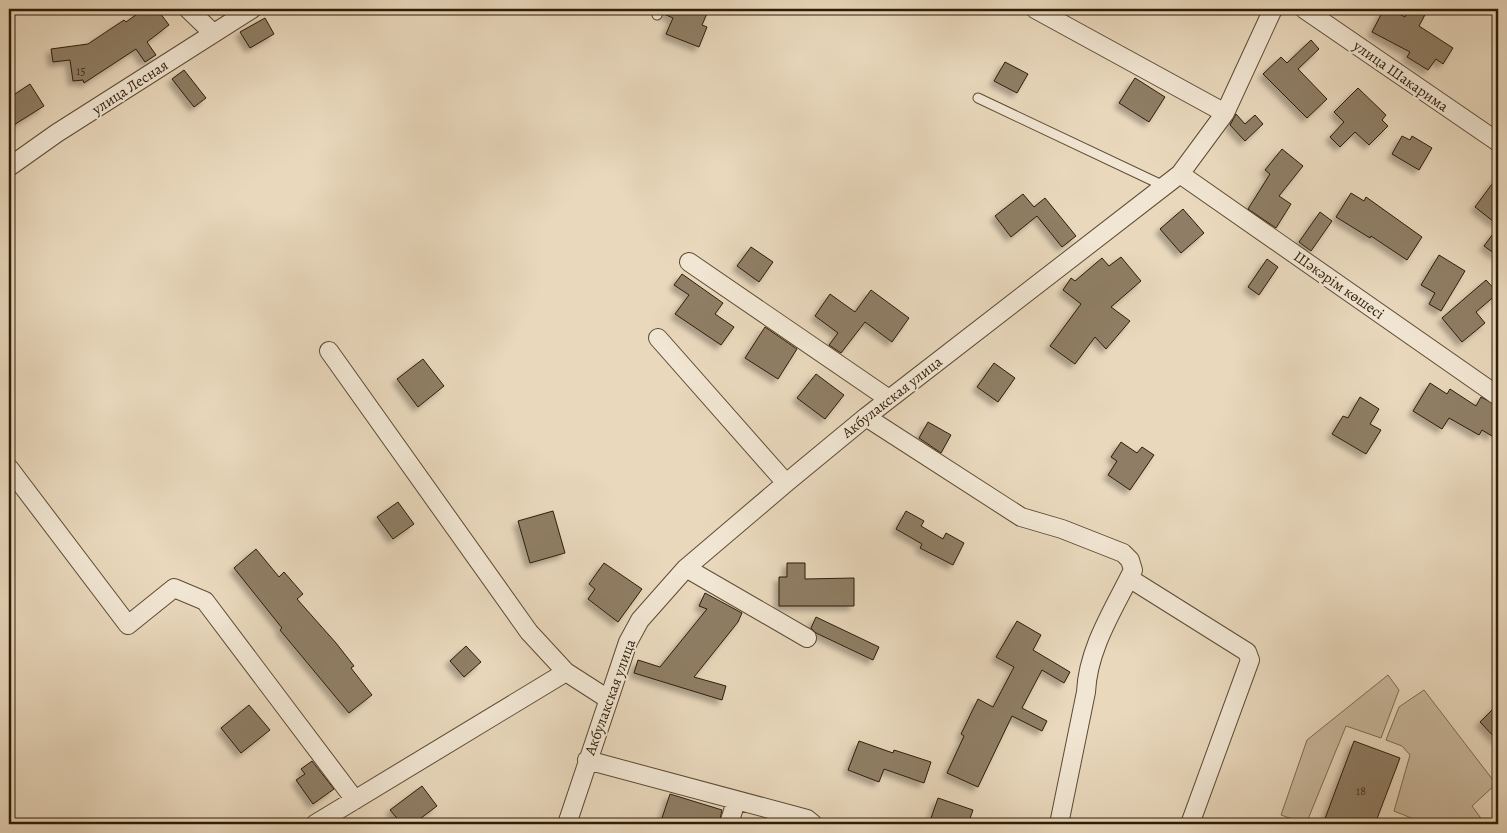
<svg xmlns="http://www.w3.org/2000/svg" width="1507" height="833" viewBox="0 0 1507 833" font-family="Alegreya,serif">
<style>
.green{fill:#c9b89d;stroke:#7c6a52}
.building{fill:#8f7e65;stroke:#2e1c07;filter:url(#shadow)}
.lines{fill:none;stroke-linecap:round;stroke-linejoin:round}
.lane-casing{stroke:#5d4b34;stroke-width:11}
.street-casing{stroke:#5d4b34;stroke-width:20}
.lane{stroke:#f1e6d3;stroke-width:9}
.street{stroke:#f1e6d3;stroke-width:18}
.labels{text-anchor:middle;stroke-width:4;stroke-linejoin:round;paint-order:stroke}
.number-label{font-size:12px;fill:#46341e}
.street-label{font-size:15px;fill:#2e1c07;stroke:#f1e6d3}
</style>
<defs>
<filter id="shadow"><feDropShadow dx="-4.5" dy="4.5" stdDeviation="2.5" flood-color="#0004"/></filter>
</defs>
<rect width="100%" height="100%" fill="#e9d8bc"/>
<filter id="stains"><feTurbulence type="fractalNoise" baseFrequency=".004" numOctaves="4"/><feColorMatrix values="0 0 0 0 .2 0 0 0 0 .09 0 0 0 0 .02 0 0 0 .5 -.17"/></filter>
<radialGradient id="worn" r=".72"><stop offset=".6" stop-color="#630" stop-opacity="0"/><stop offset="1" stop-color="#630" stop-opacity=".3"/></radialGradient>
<!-- green -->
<path class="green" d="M1388 675 1399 690 1381 738 1346 726 1306 824 1281 815 1307 740Z
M1424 690 1496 784 1472 806 1485 824H1426L1394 811 1410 755 1402 746 1386 740 1399 707Z"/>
<!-- building -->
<path class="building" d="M144 9H157L169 25 147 42 156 55 145 62 136 49 84 83 83 80 73 81 70 60 53 62 51 49 88 44 124 20 126 22Z
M665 9H709L702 25 707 27 699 47 666 34 673 18 664 14Z
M1384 9H1390L1405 17 1409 9H1428L1419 26 1453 48 1443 64 1436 59 1428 70 1407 57 1410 52 1372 32Z
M265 18 274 34 250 48 240 32Z
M1311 40 1319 49 1298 69 1327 99 1307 118 1263 74 1281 57 1287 63Z
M1005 62 1028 74 1017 93 994 81Z
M184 70 206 98 194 107 172 79Z
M1135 78 1165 97 1149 122 1119 103Z
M30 84 44 106 9 128V98Z
M1358 88 1386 115 1382 120 1388 126 1369 145 1355 132 1340 147 1330 137 1344 122 1334 112Z
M1236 114 1245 124 1255 115 1263 124 1245 141 1230 125Z
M1402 136 1410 140 1412 136 1432 148 1419 170 1392 154Z
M1282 149 1303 166 1279 196 1291 204 1276 228 1248 209 1270 174 1265 170Z
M1498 176V225L1475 207Z
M1351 193 1364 201 1366 197 1422 237 1407 260 1371 236 1370 238 1336 217Z
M1023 194 1034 207 1045 198 1076 236 1062 247 1037 216 1011 237 995 216Z
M1183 209 1204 233 1181 253 1160 229Z
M1320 212 1332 221 1311 251 1299 242Z
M1498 227V256L1484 246Z
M751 247 773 262 759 282 737 266Z
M1439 255 1465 271 1441 311 1429 304 1435 293 1421 285Z
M1121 257 1141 281 1111 307 1130 321 1106 349 1095 337 1075 364 1050 346 1081 304 1063 290 1071 278 1075 281 1102 258 1109 266Z
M1267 259 1278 267 1259 295 1248 287Z
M682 274 723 303 715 314 734 327 721 345 675 314 689 295 674 285Z
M1486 280 1498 293 1476 312 1485 323 1462 342 1442 318Z
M871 290 909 318 892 342 865 322 841 353 829 345 838 333 815 316 830 294 855 312Z
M765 327 797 349 778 379 745 358Z
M423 359 444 386 418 407 397 379Z
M994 363 1015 378 998 402 977 387Z
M816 374 844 395 825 419 797 398Z
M1430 383 1447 394 1450 389 1476 406 1481 397 1498 406V423L1492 436 1482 430 1479 435 1449 418 1442 429 1413 411Z
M1360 397 1379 409 1370 424 1381 430 1366 454 1332 434 1343 416 1348 418Z
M928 422 951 435 941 453 919 438Z
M1121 442 1137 453 1142 447 1154 455 1130 490 1108 475 1117 461 1111 457Z
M398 502 414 524 393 539 377 517Z
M553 511 565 553 530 563 518 521Z
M906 511 924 521 921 526 943 539 946 533 964 543 953 565 920 548 922 544 896 529Z
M256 549 279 577 284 572 303 594 297 599 336 643 354 666 351 668 372 695 349 713 280 630 282 628 234 568Z
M604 563 642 589 618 622 588 599 595 589 589 584Z
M787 563H805V579L854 578V606H779V577H787Z
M705 593 742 613 738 622 694 677 726 686 722 700 634 673 638 660 660 667 707 609 699 606Z
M816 617 879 647 873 660 816 633 811 628Z
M1017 621 1041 635 1033 650 1070 672 1064 683 1042 670 1022 708 1047 721 1042 731 1012 716 978 787 947 773 964 736 961 734 978 699 993 707 1014 667 996 657Z
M466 646 481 662 464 677 450 661Z
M1498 704V741L1480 722Z
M249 705 270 730 241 753 221 728Z
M859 741 893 753 894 750 931 762 924 783 884 769 879 782 848 770Z
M1354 741 1400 758 1375 824H1323Z
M312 761 334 789 313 804 296 780 305 774 301 769Z
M422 786 437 806 413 824H402L390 810Z
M670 794 722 810 719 824H703L690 820 689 824H660Z
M938 798 973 810 968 824H929Z"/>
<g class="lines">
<defs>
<path id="lane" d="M657 15 659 9
M978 98 1164 186"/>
<path id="street" d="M188 9 213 33
M1035 9 1225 113
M1304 9 1498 142
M9 167 57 133 252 9
M1180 174 1498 396
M689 262 889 399
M658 338 786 483
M329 351 529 632 566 672 608 699
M866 417 1021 517 1062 529 1123 553 1130 560 1133 570C1114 609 1088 648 1086 692L1059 824
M9 468 128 625 174 588 205 601 355 800
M686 568 807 638
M1129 578 1247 652 1250 660 1190 824
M587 760 807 819 813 824
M315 824 566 672
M567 824 628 642 640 620 686 568 786 483 866 417 1180 174 1225 113 1273 9
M729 824 736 801"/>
</defs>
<!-- lane casing -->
<use href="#lane" class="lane-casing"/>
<!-- street casing -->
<use href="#street" class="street-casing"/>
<!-- lane -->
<use href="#lane" class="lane"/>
<!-- street -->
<use href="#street" class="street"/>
</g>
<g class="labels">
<!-- number labels -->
<g class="number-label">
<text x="81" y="75">15</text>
<text x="1361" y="795">18</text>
</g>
<!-- street labels -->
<g class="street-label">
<text transform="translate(1401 76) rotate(35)" y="5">улица Шакарима</text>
<text transform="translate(130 87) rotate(-33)" y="5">улица Лесная</text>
<text transform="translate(1339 285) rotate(35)" y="5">Шәкәрім көшесі</text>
<text transform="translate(892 397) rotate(-38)" y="5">Акбулакская улица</text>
<text transform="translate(610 697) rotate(-70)" y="5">Акбулакская улица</text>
</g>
</g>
<!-- margin -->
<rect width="1507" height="833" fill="none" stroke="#e9d8bc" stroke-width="30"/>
<rect x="10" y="10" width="1487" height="813" fill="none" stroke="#2e1c07" stroke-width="2.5"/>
<rect x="15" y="15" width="1477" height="803" fill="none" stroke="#2e1c07"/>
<rect width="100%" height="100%" filter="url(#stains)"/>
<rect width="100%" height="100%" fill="url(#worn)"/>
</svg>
